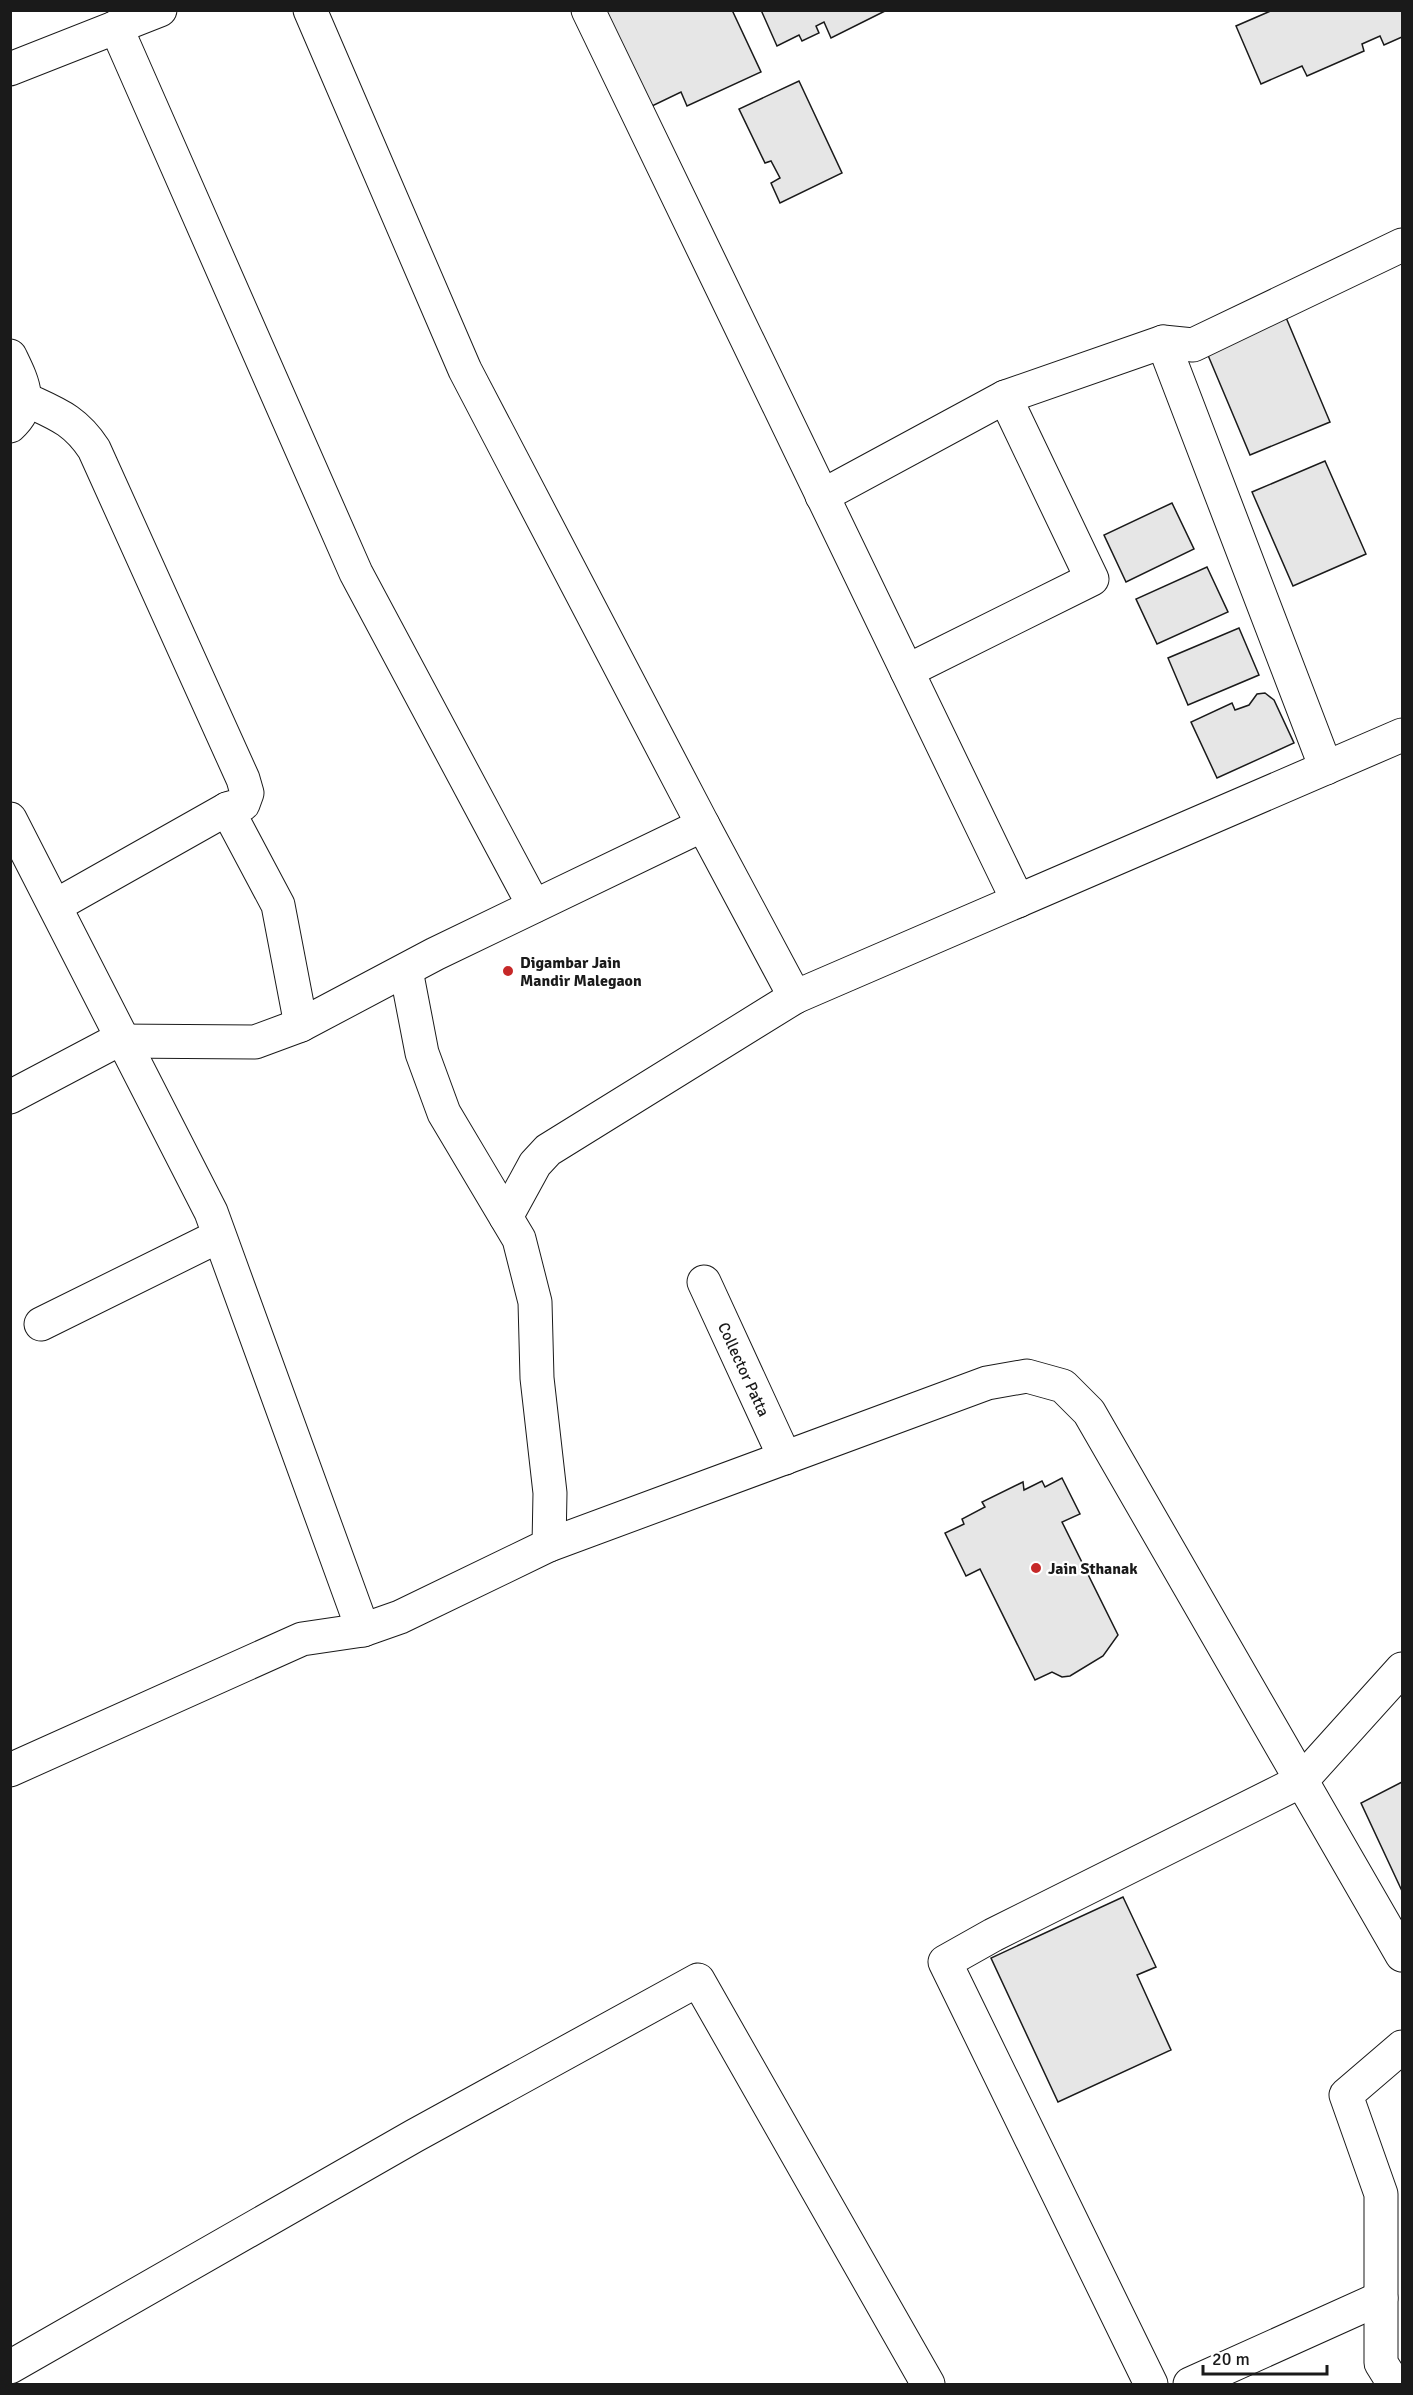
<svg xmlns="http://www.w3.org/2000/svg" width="1413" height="2395" viewBox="0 0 1413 2395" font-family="Signika,sans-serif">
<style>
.building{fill:#e6e6e6;stroke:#1a1a1a;stroke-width:1.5}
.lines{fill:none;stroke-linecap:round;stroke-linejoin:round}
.street-casing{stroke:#1a1a1a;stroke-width:35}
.street{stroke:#fff;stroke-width:33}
.poi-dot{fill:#c62828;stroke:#fff;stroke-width:2}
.labels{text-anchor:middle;stroke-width:4.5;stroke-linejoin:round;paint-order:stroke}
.poi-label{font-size:16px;font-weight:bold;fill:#1a1a1a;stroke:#fff;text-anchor:start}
.street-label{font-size:16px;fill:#1a1a1a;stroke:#fff}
</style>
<rect width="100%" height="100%" fill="#fff"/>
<!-- building -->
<path class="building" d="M606 10H732L761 72 687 106 681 92 650 107Z
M761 10H887L831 38 824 22 816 26 819 33 802 41 799 35 777 46Z
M1402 10V37L1384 45 1380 36 1362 44 1364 51 1307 76 1302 66 1261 84 1236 26 1273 10Z
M799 81 842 173 780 203 771 183 780 178 771 161 765 163 739 109Z
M1282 308 1330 422 1250 455 1202 341Z
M1325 461 1366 554 1293 586 1252 492Z
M1172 503 1194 549 1126 582 1104 535Z
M1207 567 1228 612 1157 644 1136 599Z
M1239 628 1259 675 1188 705 1168 658Z
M1265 693 1274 700 1294 743 1217 778 1191 722 1232 703 1235 710 1249 705 1257 694Z
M1062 1478 1080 1514 1062 1522 1118 1635 1103 1656 1070 1676 1062 1677 1052 1672 1035 1680 980 1569 966 1576 945 1533 964 1524 962 1519 985 1507 982 1502 1023 1482 1024 1490 1042 1481 1045 1487Z
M1402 1782V1891L1361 1803Z
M1123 1897 1156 1967 1137 1975 1171 2050 1058 2102 991 1958Z"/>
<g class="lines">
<defs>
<g id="street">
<path d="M310 10 465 370 703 825"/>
<path d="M588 10 1018 901"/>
<path d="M116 27 356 573 534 906"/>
<path d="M10 69 160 10"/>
<path d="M1163 342 1326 768"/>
<path d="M10 356C22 381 35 404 10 426"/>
<path d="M1005 397 1163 342 1193 345 1402 245"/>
<path d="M27 400C57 414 75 420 94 449L243 779 247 793 243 804 227 809 55 906"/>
<path d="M822 496 1005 397 1092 579 907 671"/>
<path d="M227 809 278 905 301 1025"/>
<path d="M10 819 211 1212 363 1630"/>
<path d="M10 1097 116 1041 255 1042 301 1025 435 954 703 825 795 997 1402 735"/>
<path d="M506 1217 535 1164 548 1150 795 997"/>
<path id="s1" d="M704 1282 785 1458"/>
<path d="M41 1324 219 1236"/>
<path d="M549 1545 987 1383 1027 1376 1063 1386 1089 1412 1402 1955"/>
<path d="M10 1770 302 1639 363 1630 400 1617 549 1545 550 1493 537 1378 535 1302 519 1239 444 1113 422 1053 406 970"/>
<path d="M10 2367 414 2136 698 1980 928 2384"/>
<path d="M1151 2384 945 1962 993 1935 1301 1781 1402 1669"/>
<path d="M1190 2384 1381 2298"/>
<path d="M1394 2384 1381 2363V2194L1346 2095 1402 2047"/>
</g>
</defs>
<!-- street casing -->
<use href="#street" class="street-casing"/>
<!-- street -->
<use href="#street" class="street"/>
</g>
<!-- markers -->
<g class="poi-dot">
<circle cx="508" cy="971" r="6"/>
<circle cx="1036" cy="1568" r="6"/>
</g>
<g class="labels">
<!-- poi labels -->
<g class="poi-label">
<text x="520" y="968">Digambar Jain<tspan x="520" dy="18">Mandir Malegaon</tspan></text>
<text x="1048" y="1574">Jain Sthanak</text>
</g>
<!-- street labels -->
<g class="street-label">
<text dy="6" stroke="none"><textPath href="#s1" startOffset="96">Collector Patta</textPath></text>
</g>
</g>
<!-- border -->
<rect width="1413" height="2395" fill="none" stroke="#1a1a1a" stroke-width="24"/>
<!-- scale -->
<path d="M1203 2365v9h124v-9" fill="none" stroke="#1a1a1a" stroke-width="3"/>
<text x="1212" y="2365" font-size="18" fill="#1a1a1a" stroke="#ffffff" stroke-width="4.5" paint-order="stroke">20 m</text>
</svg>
